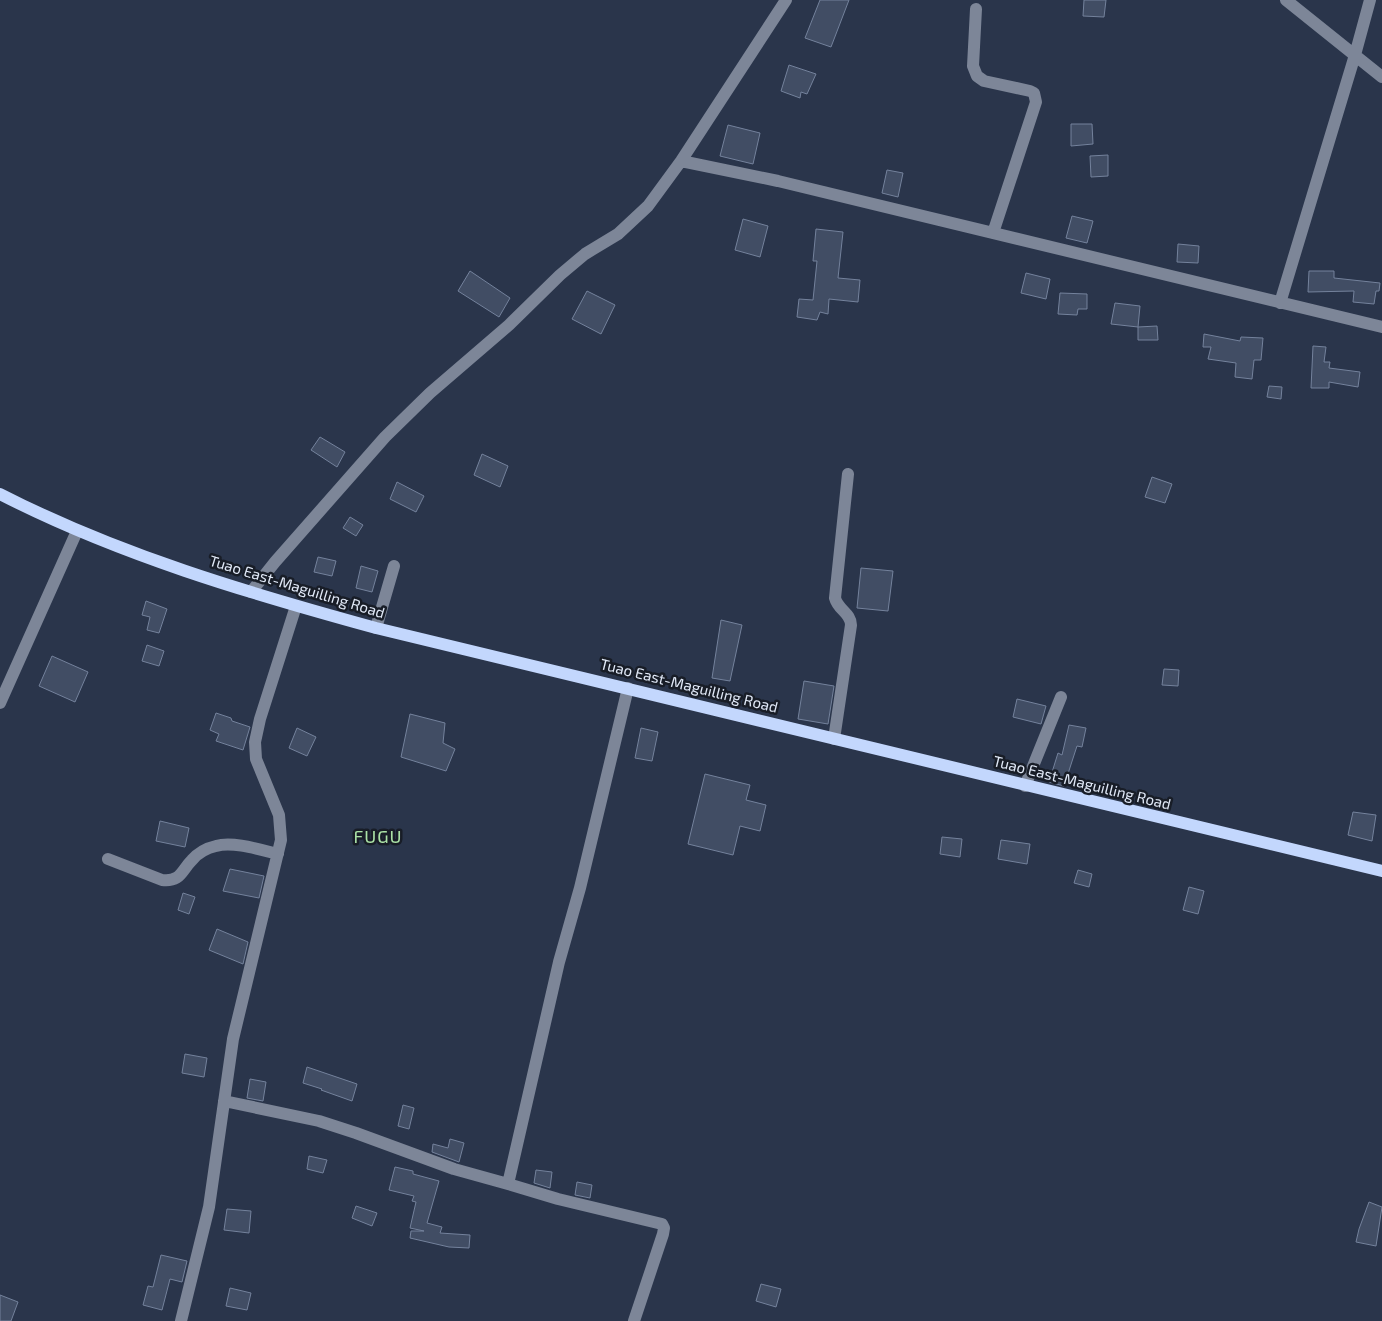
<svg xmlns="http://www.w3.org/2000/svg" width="1382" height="1321" viewBox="0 0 1382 1321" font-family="'Exo 2',sans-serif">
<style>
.building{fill:#414d64;stroke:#74829c}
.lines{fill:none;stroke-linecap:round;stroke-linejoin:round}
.minor{stroke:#7d8698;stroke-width:12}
.major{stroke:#c3d7fd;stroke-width:12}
.labels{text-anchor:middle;stroke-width:5;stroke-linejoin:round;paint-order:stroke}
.street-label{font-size:15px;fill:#e1e9f7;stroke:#181d27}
.quarter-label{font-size:18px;letter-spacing:1px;fill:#abe3a7;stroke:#181d27}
</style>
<rect width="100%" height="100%" fill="#2a354b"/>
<!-- building -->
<path class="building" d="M820 0H849L831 47 805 38Z
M1084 0H1106L1104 17 1083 16Z
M789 65 816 74 807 94 801 92 800 98 781 91Z
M1071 124H1092L1093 144 1071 146Z
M728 125 760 133 753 164 720 156Z
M1108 155V176L1091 177 1090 156Z
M887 170 903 173 898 197 882 193Z
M1072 216 1093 221 1087 243 1066 238Z
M743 219 768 226 760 257 735 250Z
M816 229 843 232 838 278 860 280 858 302 829 299 828 314 820 312 817 320 797 317 799 299 813 300 817 261H813Z
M1178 244 1199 246 1198 263 1177 262Z
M470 271 510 298 499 317 458 291Z
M1309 271H1334V278L1380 283 1379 291H1376L1374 304 1353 302 1354 291 1308 292Z
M1026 273 1050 279 1046 299 1021 293Z
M587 291 615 305 601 334 572 319Z
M1060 293 1087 294V309H1078L1077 315 1058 314Z
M1115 303 1140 306 1138 327 1111 324Z
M1157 326 1158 340H1138V327Z
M1204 334 1240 341 1241 337 1263 338 1261 360H1254L1252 379 1235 377 1236 363 1208 359 1211 347H1203Z
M1313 346 1326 347 1324 362H1330L1329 368 1360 372 1358 387 1329 382V388H1311Z
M1269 386 1282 387 1281 399 1267 397Z
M320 437 345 452 337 467 311 450Z
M482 454 508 466 500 487 474 475Z
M1152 477 1172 484 1165 503 1145 497Z
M397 482 424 496 416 512 390 499Z
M350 517 363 525 356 536 343 528Z
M318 557 336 561 332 576 314 572Z
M361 566 378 571 372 592 356 588Z
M861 568 893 571 888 611 857 608Z
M146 601 167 609 159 633 147 630 150 617 142 615Z
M721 620 742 625 730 681 712 678Z
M147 645 164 651 159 666 142 661Z
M52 656 88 672 75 702 39 686Z
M1164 669 1179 670 1178 686 1162 685Z
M804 681 834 686 828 724 798 719Z
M1017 699 1046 706 1041 724 1013 717Z
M216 713 231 718 232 721 250 727 243 750 216 741 219 734 210 730Z
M410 714 445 723 443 743 455 749 446 771 401 757Z
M1069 725 1086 728 1082 747 1077 746 1064 786 1049 782 1058 753 1062 755Z
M297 728 316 737 307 756 289 748Z
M641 728 658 732 652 761 635 758Z
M705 774 750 785 746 800 766 805 760 831 740 826 733 855 688 844Z
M1353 812 1376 815 1372 841 1348 835Z
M160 821 189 828 185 847 156 841Z
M942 837 962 839 960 857 940 854Z
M1001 840 1030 844 1027 864 998 859Z
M230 869 264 876 259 898 223 891Z
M1078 870 1092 874 1089 887 1074 883Z
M1189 887 1204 891 1198 914 1183 910Z
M183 893 195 897 189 914 178 910Z
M217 929 248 942 243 964 209 950Z
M185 1054 207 1058 204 1077 182 1073Z
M307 1067 357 1084 352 1101 321 1090 322 1089 303 1083Z
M250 1079 266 1082 263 1101 247 1098Z
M403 1105 414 1108 409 1129 398 1126Z
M450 1139 464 1143 459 1162 432 1152 433 1144 448 1148Z
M309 1156 327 1160 323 1173 307 1169Z
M395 1167 413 1171V1174L439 1181 427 1223 442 1227 440 1233 470 1235 469 1248 449 1247 410 1238 411 1231H424L410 1228 416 1202 412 1201 414 1196 389 1190Z
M536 1170 552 1172 550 1188 534 1183Z
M577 1182 592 1185 590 1198 575 1195Z
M1369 1202 1382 1207 1376 1246 1356 1242 1359 1229Z
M356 1206 377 1213 372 1226 352 1218Z
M227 1209 251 1211 249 1233 224 1230Z
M161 1255 187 1261 182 1282 170 1279 162 1310 143 1305 148 1286 153 1287Z
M761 1284 781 1289 776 1307 756 1301Z
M230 1288 251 1293 247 1310 226 1306Z
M0 1295 18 1302 11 1321H0Z"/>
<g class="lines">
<!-- minor -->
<path class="minor" d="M1286 0 1382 77
M976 9 973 66 977 76 984 81 1030 91 1034 93 1036 102 993 233
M681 161 778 181 1382 327
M1280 303 1355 55 1370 0
M251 592 275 562 385 437 430 393 509 325 560 275 585 254 618 234 648 206 681 161 786 0
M376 628 394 566
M0 703 77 531
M834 739 851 625C851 613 838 610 835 598L848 474
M1025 786 1061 697
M108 859 162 880C181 882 181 871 192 860 198 853 207 848 216 846 233 841 261 850 278 854
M224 1101 319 1121 356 1133 454 1169 508 1184 559 962 580 888 628 688
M508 1184 558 1199 662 1224 664 1228 663 1234 634 1321
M181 1321 209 1207 233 1039 281 840 279 815 256 759 255 742 260 719 296 606"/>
<!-- major -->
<path class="major" d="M0 494C119 555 248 593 376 628L1382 871"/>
</g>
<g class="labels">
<!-- street labels -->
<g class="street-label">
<text transform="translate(297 587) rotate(17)" y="5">Tuao East-Maguilling Road</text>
<text transform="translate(689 686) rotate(14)" y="5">Tuao East-Maguilling Road</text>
<text transform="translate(1082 783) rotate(14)" y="5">Tuao East-Maguilling Road</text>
</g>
<!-- quarter labels -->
<g class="quarter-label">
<text x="378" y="843">FUGU</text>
</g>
</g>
</svg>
